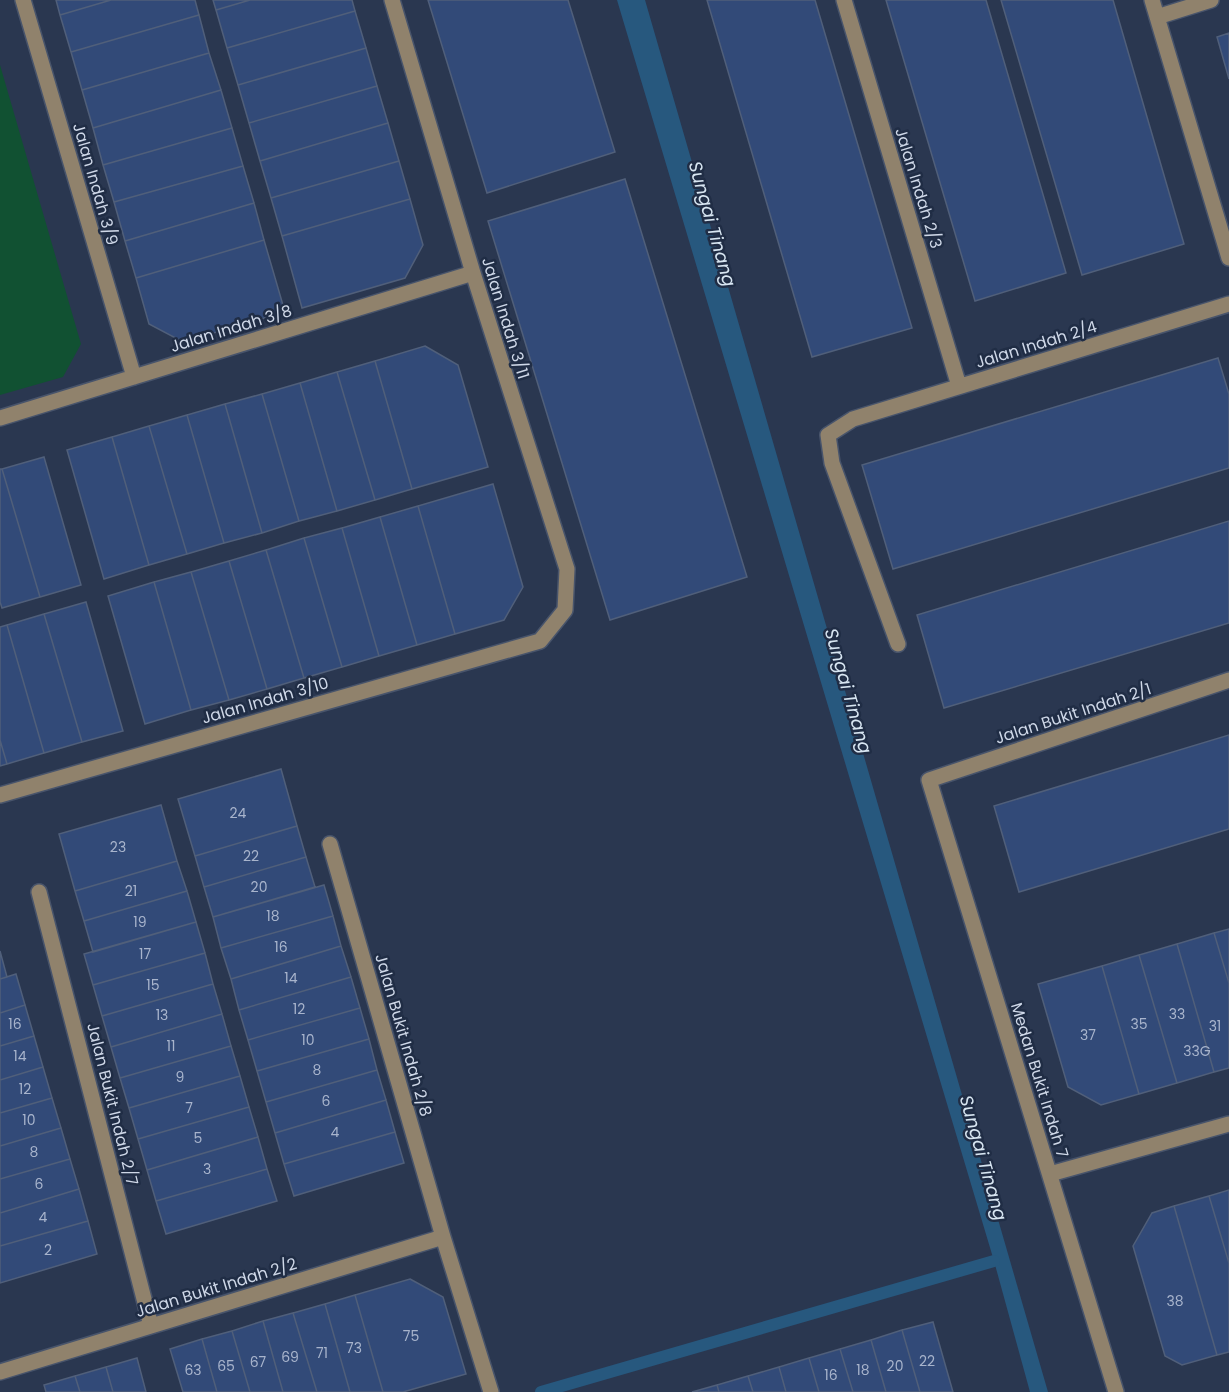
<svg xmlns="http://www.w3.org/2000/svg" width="1229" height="1392" viewBox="0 0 1229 1392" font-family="Poppins,sans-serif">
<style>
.green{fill:#115132}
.water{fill:#27587e}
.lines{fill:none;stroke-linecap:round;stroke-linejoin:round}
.stream{stroke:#27587e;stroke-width:12}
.building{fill:#324a78;stroke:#505f7a;stroke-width:1.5}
.minor-casing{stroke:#48546b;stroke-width:18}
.minor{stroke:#90826c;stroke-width:15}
.labels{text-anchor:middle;stroke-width:5;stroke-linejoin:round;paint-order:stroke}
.number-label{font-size:14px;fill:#a8b4cc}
.street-label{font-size:16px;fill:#cfd8e8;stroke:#202d45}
.water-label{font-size:18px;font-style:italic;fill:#d8e6f2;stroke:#202d45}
</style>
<rect width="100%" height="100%" fill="#2a3750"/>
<!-- green -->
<path class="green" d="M0 65 81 344 63 377 0 395Z"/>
<!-- water -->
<path class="water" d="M617 0H645L1048 1392H1030L994 1261Z"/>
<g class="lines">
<!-- stream -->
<path class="stream" d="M541 1392 994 1261"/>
</g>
<!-- building -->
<path class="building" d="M56 0H111L60 15Z
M111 0H195L199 15 71 52 60 15Z
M213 0H250L216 10Z
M250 0H352L355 11 227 48 216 10Z
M428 0H568L615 152 487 193Z
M707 0H815L912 328 812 357Z
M886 0H986L1066 273 975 301Z
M1001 0H1113L1184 244 1082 275Z
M355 11 366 48 238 85 227 48Z
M199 15 209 53 82 90 71 52Z
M1229 33V79L1217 37Z
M366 48 377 86 249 123 238 85Z
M209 53 221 90 93 128 82 90Z
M377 86 388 123 260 161 249 123Z
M221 90 232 128 103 165 93 128Z
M388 123 399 161 271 198 260 161Z
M232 128 243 166 114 202 103 165Z
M399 161 410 199 282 236 271 198Z
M243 166 254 203 125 241 114 202Z
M625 179 747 577 610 620 488 221Z
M410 199 423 245 405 278 302 308 282 236Z
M254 203 264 240 136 278 125 241Z
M264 240 285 312 183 342 149 324 136 278Z
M425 346 458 365 488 467 412 489 375 361Z
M1218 358 1229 394V468L893 569 862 465Z
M375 361 412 489 375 500 337 372Z
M337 372 375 500 337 511 300 383Z
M300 383 337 511 299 521 262 394Z
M262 394 299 521 262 533 225 404Z
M225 404 262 533 224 543 187 415Z
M187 415 224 543 187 554 149 426Z
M149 426 187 554 149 565 112 437Z
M112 437 149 565 104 579 67 450Z
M44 457 81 585 40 597 2 469Z
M0 469H2L40 597 2 608 0 602Z
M493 484 523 587 504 620 455 634 418 506Z
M418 506 455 634 417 645 380 517Z
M380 517 417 645 379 656 342 528Z
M1229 521V623L944 708 917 615Z
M342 528 379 656 342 667 304 538Z
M304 538 342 667 304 678 266 550Z
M266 550 304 678 267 689 229 561Z
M229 561 267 689 229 700 191 572Z
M191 572 229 700 191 710 154 582Z
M154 582 191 710 145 724 108 596Z
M86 602 123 731 82 742 44 614Z
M44 614 82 742 44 753 7 625Z
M7 625 44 753 7 764 0 740V627Z
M1229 735V829L1019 892 994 806Z
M0 740 7 764 0 766Z
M281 769 297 826 195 856 178 799Z
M161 805 177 861 75 891 59 834Z
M297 826 306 857 204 887 195 856Z
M306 857 315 887 213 917 204 887Z
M177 861 187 891 84 921 75 891Z
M324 885 333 916 221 948 213 917Z
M187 891 196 922 93 952 84 921Z
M333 916 341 946 231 979 221 948Z
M196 922 205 953 93 985 84 954Z
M1229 929V983L1214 933Z
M1214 933 1229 983V1068L1214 1072 1177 944Z
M1177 944 1214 1072 1177 1083 1139 955Z
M341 946 351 977 239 1010 231 979Z
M0 951 7 977 0 979Z
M205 953 213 984 102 1016 93 985Z
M1139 955 1177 1083 1139 1094 1102 966Z
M1102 966 1139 1094 1101 1105 1068 1087 1038 984Z
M16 974 25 1005 0 1013V979Z
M351 977 360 1008 248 1040 239 1010Z
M213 984 222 1014 111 1047 102 1016Z
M25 1005 34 1036 0 1046V1013Z
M360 1008 369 1039 257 1071 248 1040Z
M222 1014 231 1046 120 1078 111 1047Z
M34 1036 43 1067 0 1080V1046Z
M369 1039 377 1070 266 1102 257 1071Z
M231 1046 240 1076 129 1108 120 1078Z
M43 1067 52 1098 0 1113V1080Z
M377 1070 386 1100 275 1133 266 1102Z
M240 1076 249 1107 138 1139 129 1108Z
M52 1098 61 1128 0 1146V1113Z
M386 1100 395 1132 284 1164 275 1133Z
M249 1107 258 1137 147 1170 138 1139Z
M61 1128 70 1159 0 1179V1146Z
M395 1132 404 1163 294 1196 284 1164Z
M258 1137 267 1169 156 1201 147 1170Z
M70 1159 79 1189 0 1213V1179Z
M267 1169 277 1201 166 1234 156 1201Z
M79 1189 88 1221 0 1246V1213Z
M1229 1190V1263L1209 1196Z
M1209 1196 1229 1263V1352L1217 1355 1174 1206Z
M1174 1206 1217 1355 1182 1365 1165 1356 1133 1246 1152 1213Z
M88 1221 97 1254 0 1283V1246Z
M410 1279 443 1297 466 1374 403 1392H383L355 1295Z
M355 1295 383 1392H350L325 1304Z
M325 1304 350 1392H317L293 1313Z
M293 1313 317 1392H283L263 1321Z
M263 1321 283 1392H250L232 1331Z
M933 1322 953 1392H920L902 1330Z
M902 1330 920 1392H886L871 1340Z
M232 1331 250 1392H217L202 1339Z
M202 1339 217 1392H183L170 1349Z
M871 1340 886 1392H853L840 1349Z
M840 1349 853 1392H819L809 1358Z
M137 1358 146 1392H113L106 1367Z
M809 1358 819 1392H786L779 1367Z
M106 1367 113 1392H80L75 1376Z
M779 1367 786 1392H753L748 1376Z
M75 1376 80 1392H46L44 1385Z
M748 1376 753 1392H719L717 1385Z
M717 1385 719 1392H692Z"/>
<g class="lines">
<defs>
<path id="minor" d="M23 0 134 377
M844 0 959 386
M1152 0 1229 258
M1157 17 1211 0
M0 418 473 273
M898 644 832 463 828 435 853 419 1229 304
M0 795 540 641 565 610 567 569 473 273 392 0
M330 844 443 1237 491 1392
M39 892 151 1326
M1050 1174 1229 1124
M0 1372 443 1237
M1116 1392 929 780 1229 680"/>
</defs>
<!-- minor casing -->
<use href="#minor" class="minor-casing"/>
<!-- minor -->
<use href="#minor" class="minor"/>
</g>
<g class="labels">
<!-- number labels -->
<g class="number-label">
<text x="238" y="818">24</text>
<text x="118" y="852">23</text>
<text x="251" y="861">22</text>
<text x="259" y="892">20</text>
<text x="131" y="896">21</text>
<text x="273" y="921">18</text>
<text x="140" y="927">19</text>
<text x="281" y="952">16</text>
<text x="145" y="959">17</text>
<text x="291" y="983">14</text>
<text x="153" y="990">15</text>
<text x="299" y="1014">12</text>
<text x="1177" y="1019">33</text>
<text x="162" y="1020">13</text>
<text x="15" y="1029">16</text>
<text x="1139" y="1029">35</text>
<text x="1215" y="1031">31</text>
<text x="1088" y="1040">37</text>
<text x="308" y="1045">10</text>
<text x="171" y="1051">11</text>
<text x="1197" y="1056">33G</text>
<text x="20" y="1061">14</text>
<text x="317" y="1075">8</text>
<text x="180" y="1082">9</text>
<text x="25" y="1094">12</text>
<text x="326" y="1106">6</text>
<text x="189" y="1113">7</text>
<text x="29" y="1125">10</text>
<text x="335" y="1137">4</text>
<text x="198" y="1143">5</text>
<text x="34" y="1157">8</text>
<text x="207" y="1174">3</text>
<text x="39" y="1189">6</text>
<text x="43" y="1222">4</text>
<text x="48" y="1255">2</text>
<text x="1175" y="1306">38</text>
<text x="411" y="1341">75</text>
<text x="354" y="1353">73</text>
<text x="322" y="1358">71</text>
<text x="290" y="1362">69</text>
<text x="927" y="1366">22</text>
<text x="258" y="1367">67</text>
<text x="226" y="1371">65</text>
<text x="895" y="1371">20</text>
<text x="193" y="1375">63</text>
<text x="863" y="1375">18</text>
<text x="831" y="1380">16</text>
</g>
<!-- street labels -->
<g class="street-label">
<text transform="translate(96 184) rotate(74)" y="6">Jalan Indah 3/9</text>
<text transform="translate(919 188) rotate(73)" y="6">Jalan Indah 2/3</text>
<text transform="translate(506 318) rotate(73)" y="6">Jalan Indah 3/11</text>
<text transform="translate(231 328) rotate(-17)" y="6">Jalan Indah 3/8</text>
<text transform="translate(1036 344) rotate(-17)" y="6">Jalan Indah 2/4</text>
<text transform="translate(265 700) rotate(-16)" y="6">Jalan Indah 3/10</text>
<text transform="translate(1073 713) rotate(-18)" y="6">Jalan Bukit Indah 2/1</text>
<text transform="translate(404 1035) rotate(74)" y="6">Jalan Bukit Indah 2/8</text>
<text transform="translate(1040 1080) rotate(73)" y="6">Medan Bukit Indah 7</text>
<text transform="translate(113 1104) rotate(76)" y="6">Jalan Bukit Indah 2/7</text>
<text transform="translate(216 1287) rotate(-17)" y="6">Jalan Bukit Indah 2/2</text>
</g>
<!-- water labels -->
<g class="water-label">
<text transform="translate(712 224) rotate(74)" y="6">Sungai Tinang</text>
<text transform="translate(848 691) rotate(74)" y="6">Sungai Tinang</text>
<text transform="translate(983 1158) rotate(74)" y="6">Sungai Tinang</text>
</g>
</g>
</svg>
